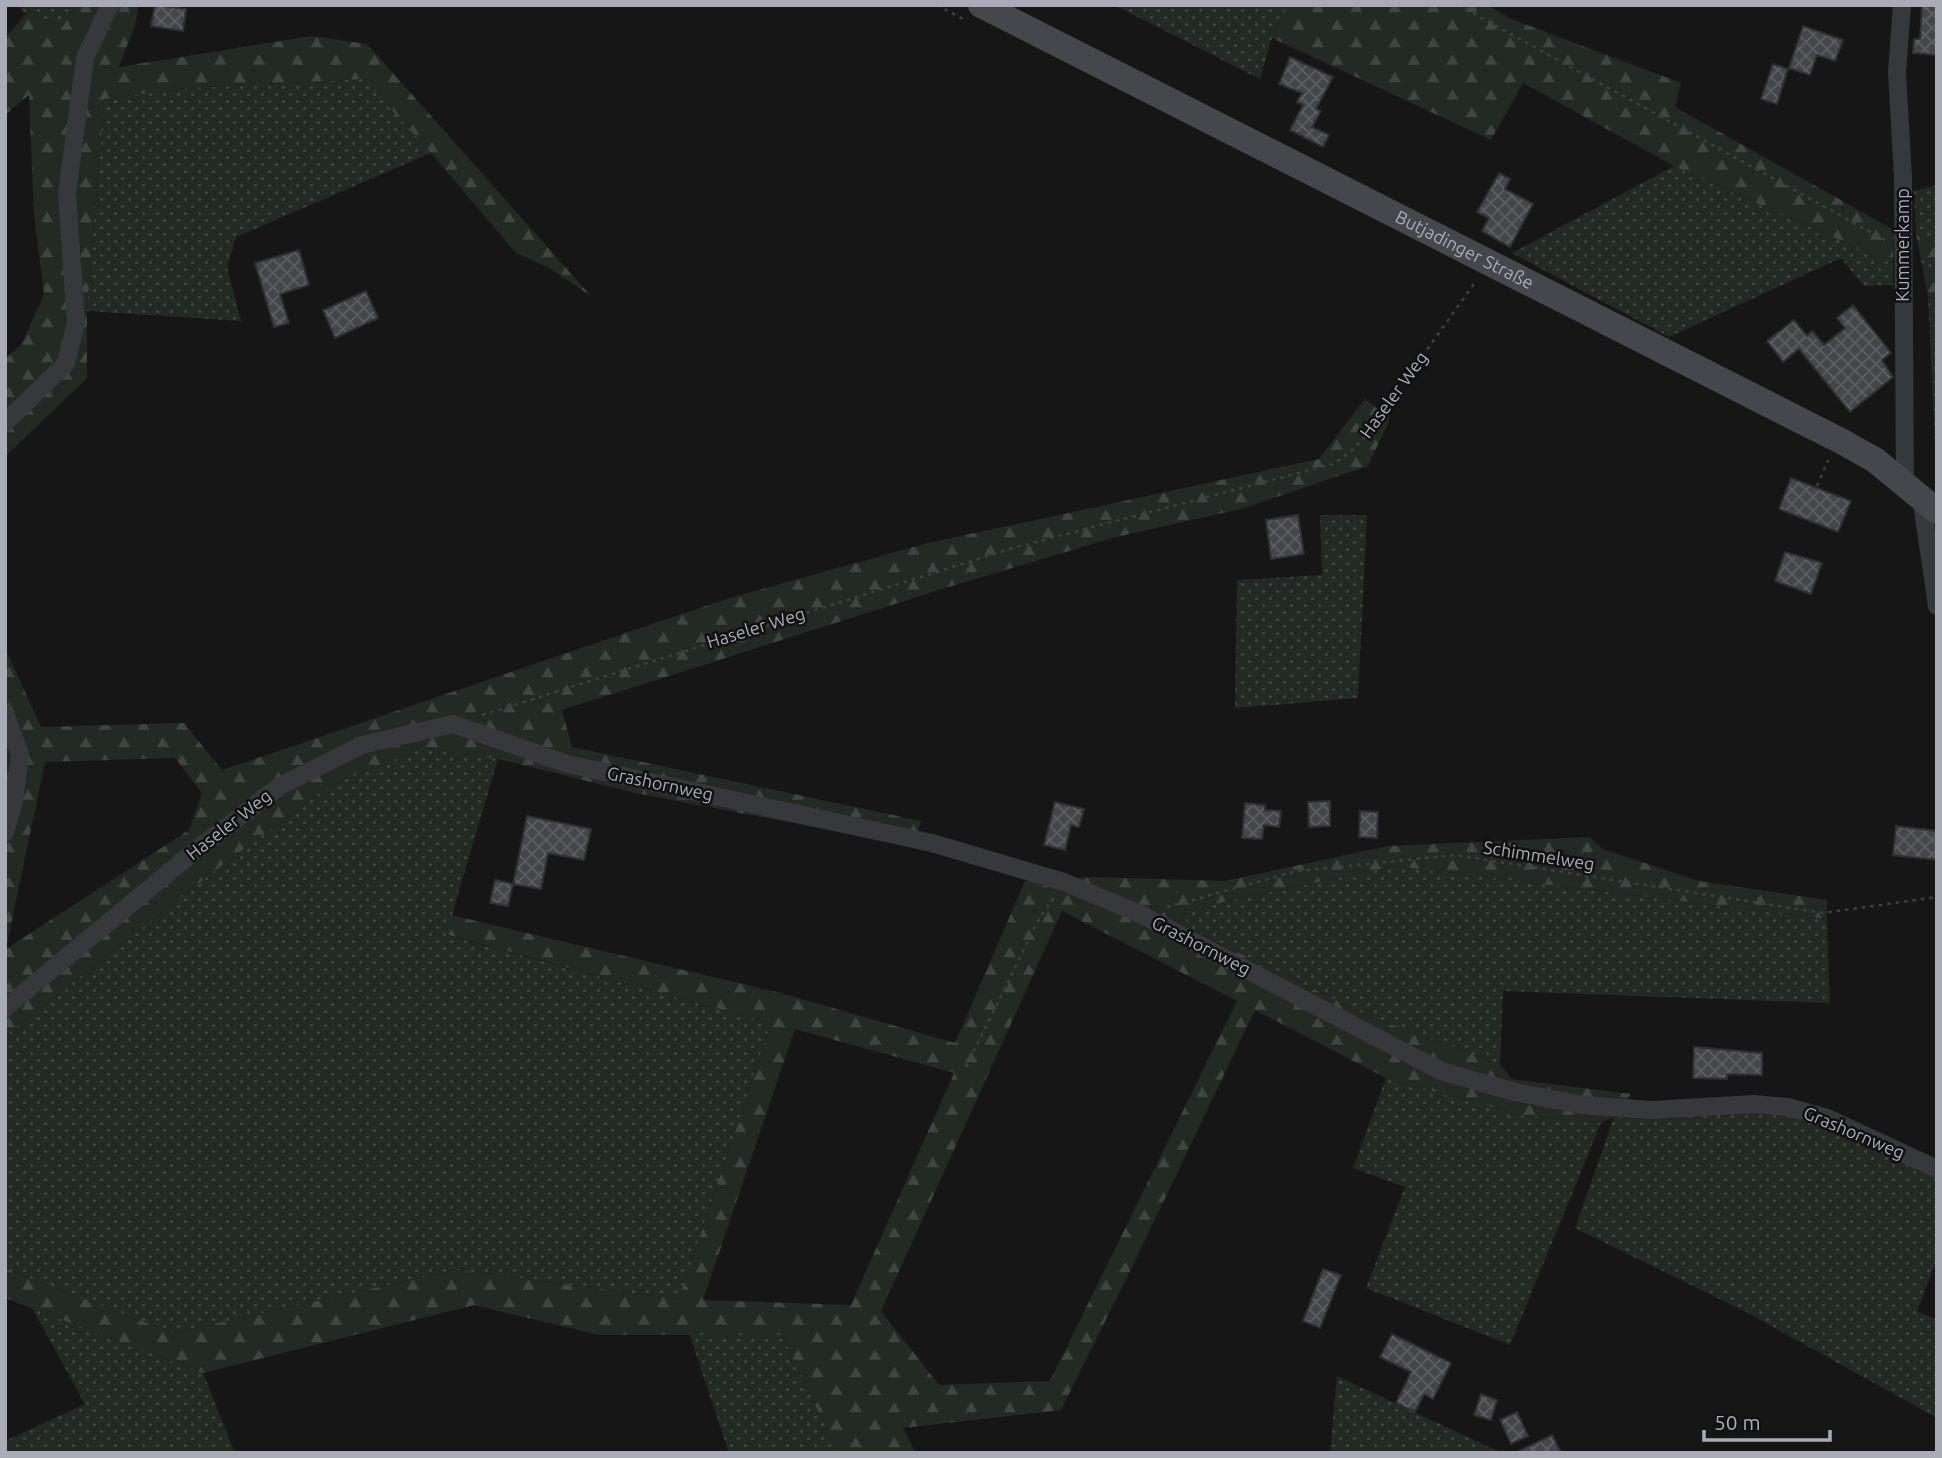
<svg xmlns="http://www.w3.org/2000/svg" width="1942" height="1458" viewBox="0 0 1942 1458" font-family="Ubuntu,sans-serif">
<style>
.grass{fill:url(#grass-dots)}
.forest{fill:url(#forest-firs);fill-rule:evenodd}
.building{fill:url(#building-cross-hatch);stroke:#303033;stroke-width:2}
.lines{fill:none;stroke-linecap:round;stroke-linejoin:round}
.path{stroke:#3d3f43;stroke-width:2.5;stroke-dasharray:3.5 5;stroke-linecap:butt}
.street{stroke:#37383c;stroke-width:18}
.secondary{stroke:#45474c;stroke-width:26}
.labels{text-anchor:middle;stroke-width:5;stroke-linejoin:round;paint-order:stroke}
.street-label{font-size:18px;fill:#a9acb7;stroke:#111112}
</style>
<defs>
<pattern id="grass-dots" width="8" height="8" patternUnits="userSpaceOnUse" patternTransform="scale(1.75)"><rect width="8" height="8" fill="#222a23"/><path d="M2 2h.1M6 6h.1" fill="none" stroke="#3f4641" stroke-width="1.8" stroke-linecap="round"/></pattern>
<pattern id="forest-firs" width="22" height="20" patternUnits="userSpaceOnUse" patternTransform="scale(1.75)"><rect width="22" height="20" fill="#222a23"/><path d="M5 1l3.5 6h-7zM16 11l3.5 6h-7z" fill="#3f4641"/></pattern>
<pattern id="building-cross-hatch" width="8" height="8" patternUnits="userSpaceOnUse" patternTransform="scale(1.75)"><rect width="8" height="8" fill="#45464a"/><path d="M0 0l8 8M0 8l8-8" fill="none" stroke="#5d5e62"/></pattern>
</defs>
<rect width="100%" height="100%" fill="#161617"/>
<!-- grass -->
<path class="grass" d="M17 5H75L64 25 26 14Z
M1114 5H1285L1272 38 1260 79Z
M364 79 431 153 236 237 227 267 241 321 87 311 104 99 187 88Z
M1674 166 1893 264V285L1864 286 1841 258 1669 337 1512 253Z
M1937 185V244L1916 234 1914 191Z
M1928 296 1937 301V468L1936 467Z
M1320 515H1367L1358 698 1235 708 1237 580 1322 575Z
M422 748 498 759 446 935 771 1023 679 1299 455 1270 173 1333 5 1269V1036L217 869 329 786Z
M1395 866 1827 919 1830 1003 1503 991 1500 1064 1373 1018 1190 929 1181 911Z
M1386 1078 1515 1114 1601 1123 1510 1345 1366 1288 1405 1187 1353 1168Z
M1776 1112 1827 1124 1937 1176V1259L1917 1311 1937 1320V1418L1748 1313 1575 1228 1614 1117Z
M32 1308 203 1373 235 1453H5V1441L85 1404Z
M689 1333 782 1335 838 1453H729Z
M1337 1376 1502 1453H1330Z"/>
<!-- forest -->
<path class="forest" d="M75 5H138L136 22 119 67 312 36 367 44 591 296 549 268 516 253 431 153 364 79 187 88 104 99 87 311V378L5 457V359L21 345 44 294 34 214 29 95 5 115V38L26 14 64 25Z
M1285 5H1487L1509 18 1681 83 1675 107 1894 230 1893 264 1674 166 1523 83 1491 140 1272 38Z
M1916 234 1937 244V301L1928 296Z
M1365 399 1390 419 1368 466 1241 509 1116 537 942 589 562 710 572 747 921 821 914 846 635 793 498 759 422 748 329 786 217 869 5 1036V648L41 727 184 723 222 770 726 599 924 544 1319 459ZM175 758 202 793 189 830 6 949 45 762Z
M1589 837 1603 849 1699 881 1827 900V919L1395 866 1181 911 1190 929 1373 1018 1500 1064 1512 1079 1631 1094 1614 1117 1601 1123 1515 1114 1386 1078 1255 1010 1134 1263 1061 1410 903 1428 916 1453H838L782 1335H599L474 1305 203 1373 5 1298V1269L173 1333 455 1270 679 1299 771 1023 445 934 451 915 781 993 955 1043 1025 881 1093 877 1225 881 1388 846ZM1062 911 1237 1001 1050 1381 939 1385 881 1311ZM795 1029 954 1073 851 1305 703 1300Z"/>
<!-- building -->
<path class="building" d="M155 5 186 9 183 31 151 26Z
M1922 5H1937V55L1913 53 1914 39H1920Z
M1803 26 1843 40 1835 61 1817 55 1810 75 1789 68Z
M1290 57 1333 77 1316 109 1321 111 1312 127 1329 135 1323 147 1290 130 1303 105 1297 102 1302 93 1279 84Z
M1773 64 1788 69 1777 104 1761 99Z
M1499 173 1510 179 1505 189 1533 204 1510 247 1482 231 1489 218 1477 212Z
M299 250 309 285 280 294 289 323 274 327 255 263Z
M366 291 378 318 335 338 323 310Z
M1853 305 1891 353 1882 360 1893 377 1850 412 1799 349 1783 362 1767 341 1794 320 1807 336 1812 331 1824 345 1845 328 1837 318Z
M1791 478 1851 501 1838 532 1779 509Z
M1298 515 1304 554 1271 559 1266 520Z
M1785 552 1822 563 1811 594 1775 581Z
M1330 801V826L1309 827 1308 802Z
M1055 802 1084 809 1079 827 1071 825 1065 850 1044 845Z
M1245 803 1265 805V810L1281 811 1279 827 1264 825 1262 839 1242 838Z
M1360 811 1378 812 1377 838 1359 837Z
M527 816 591 829 584 860 548 853 541 889 513 884Z
M1896 826 1937 831V860L1893 855Z
M495 880 513 884 508 906 490 903Z
M1694 1047 1762 1053V1075L1727 1074V1079L1693 1078Z
M1323 1269 1341 1275 1320 1328 1303 1321Z
M1392 1334 1451 1363 1433 1399 1424 1394 1415 1412 1396 1403 1411 1372 1380 1357Z
M1481 1394 1497 1400 1491 1420 1474 1415Z
M1517 1412 1528 1436 1511 1444 1500 1420Z
M1552 1435 1561 1453H1515Z"/>
<g class="lines">
<!-- path -->
<path class="path" d="M937 5 965 20
M1458 5 1885 240
M1921 261 1937 269
M1817 486 1828 460
M482 715 1013 548 1333 464 1349 453 1364 438 1476 281
M1167 907 1297 871 1455 855 1823 913 1937 897
M966 1067 1039 919 1055 896"/>
<!-- street -->
<path class="street" d="M1902 5 1897 72 1903 178 1905 485
M5 423 66 363 76 323 67 193 85 58 110 5
M1921 497 1937 606
M5 713 20 754 14 802 5 832
M5 1008 191 854 280 786 362 745 453 724 567 764 932 843 1064 882 1140 914 1441 1071 1515 1092 1582 1105 1652 1110 1754 1104 1788 1107 1827 1118 1937 1169"/>
<!-- secondary -->
<path class="secondary" id="s1" d="M981 5 1841 441 1875 460 1937 511"/>
</g>
<g class="labels">
<!-- street labels -->
<g class="street-label">
<text transform="translate(1903 245) rotate(-90)" y="6">Kummerkamp</text>
<text dy="6" stroke="none"><textPath href="#s1" startOffset="542">Butjadinger Straße</textPath></text>
<text transform="translate(1394 395) rotate(-54)" y="6">Haseler Weg</text>
<text transform="translate(756 628) rotate(-17)" y="6">Haseler Weg</text>
<text transform="translate(660 784) rotate(12)" y="6">Grashornweg</text>
<text transform="translate(229 825) rotate(-38)" y="6">Haseler Weg</text>
<text transform="translate(1539 856) rotate(9)" y="6">Schimmelweg</text>
<text transform="translate(1201 946) rotate(27)" y="6">Grashornweg</text>
<text transform="translate(1854 1133) rotate(23)" y="6">Grashornweg</text>
</g>
</g>
<!-- border -->
<rect width="1942" height="1458" fill="none" stroke="#a9acb7" stroke-width="14"/>
<!-- scale -->
<path d="M1704 1430v10h126v-10" fill="none" stroke="#a9acb7" stroke-width="3.5"/>
<text x="1714" y="1430" font-size="21" fill="#a9acb7" stroke="#111112" stroke-width="5" paint-order="stroke">50 m</text>
</svg>
